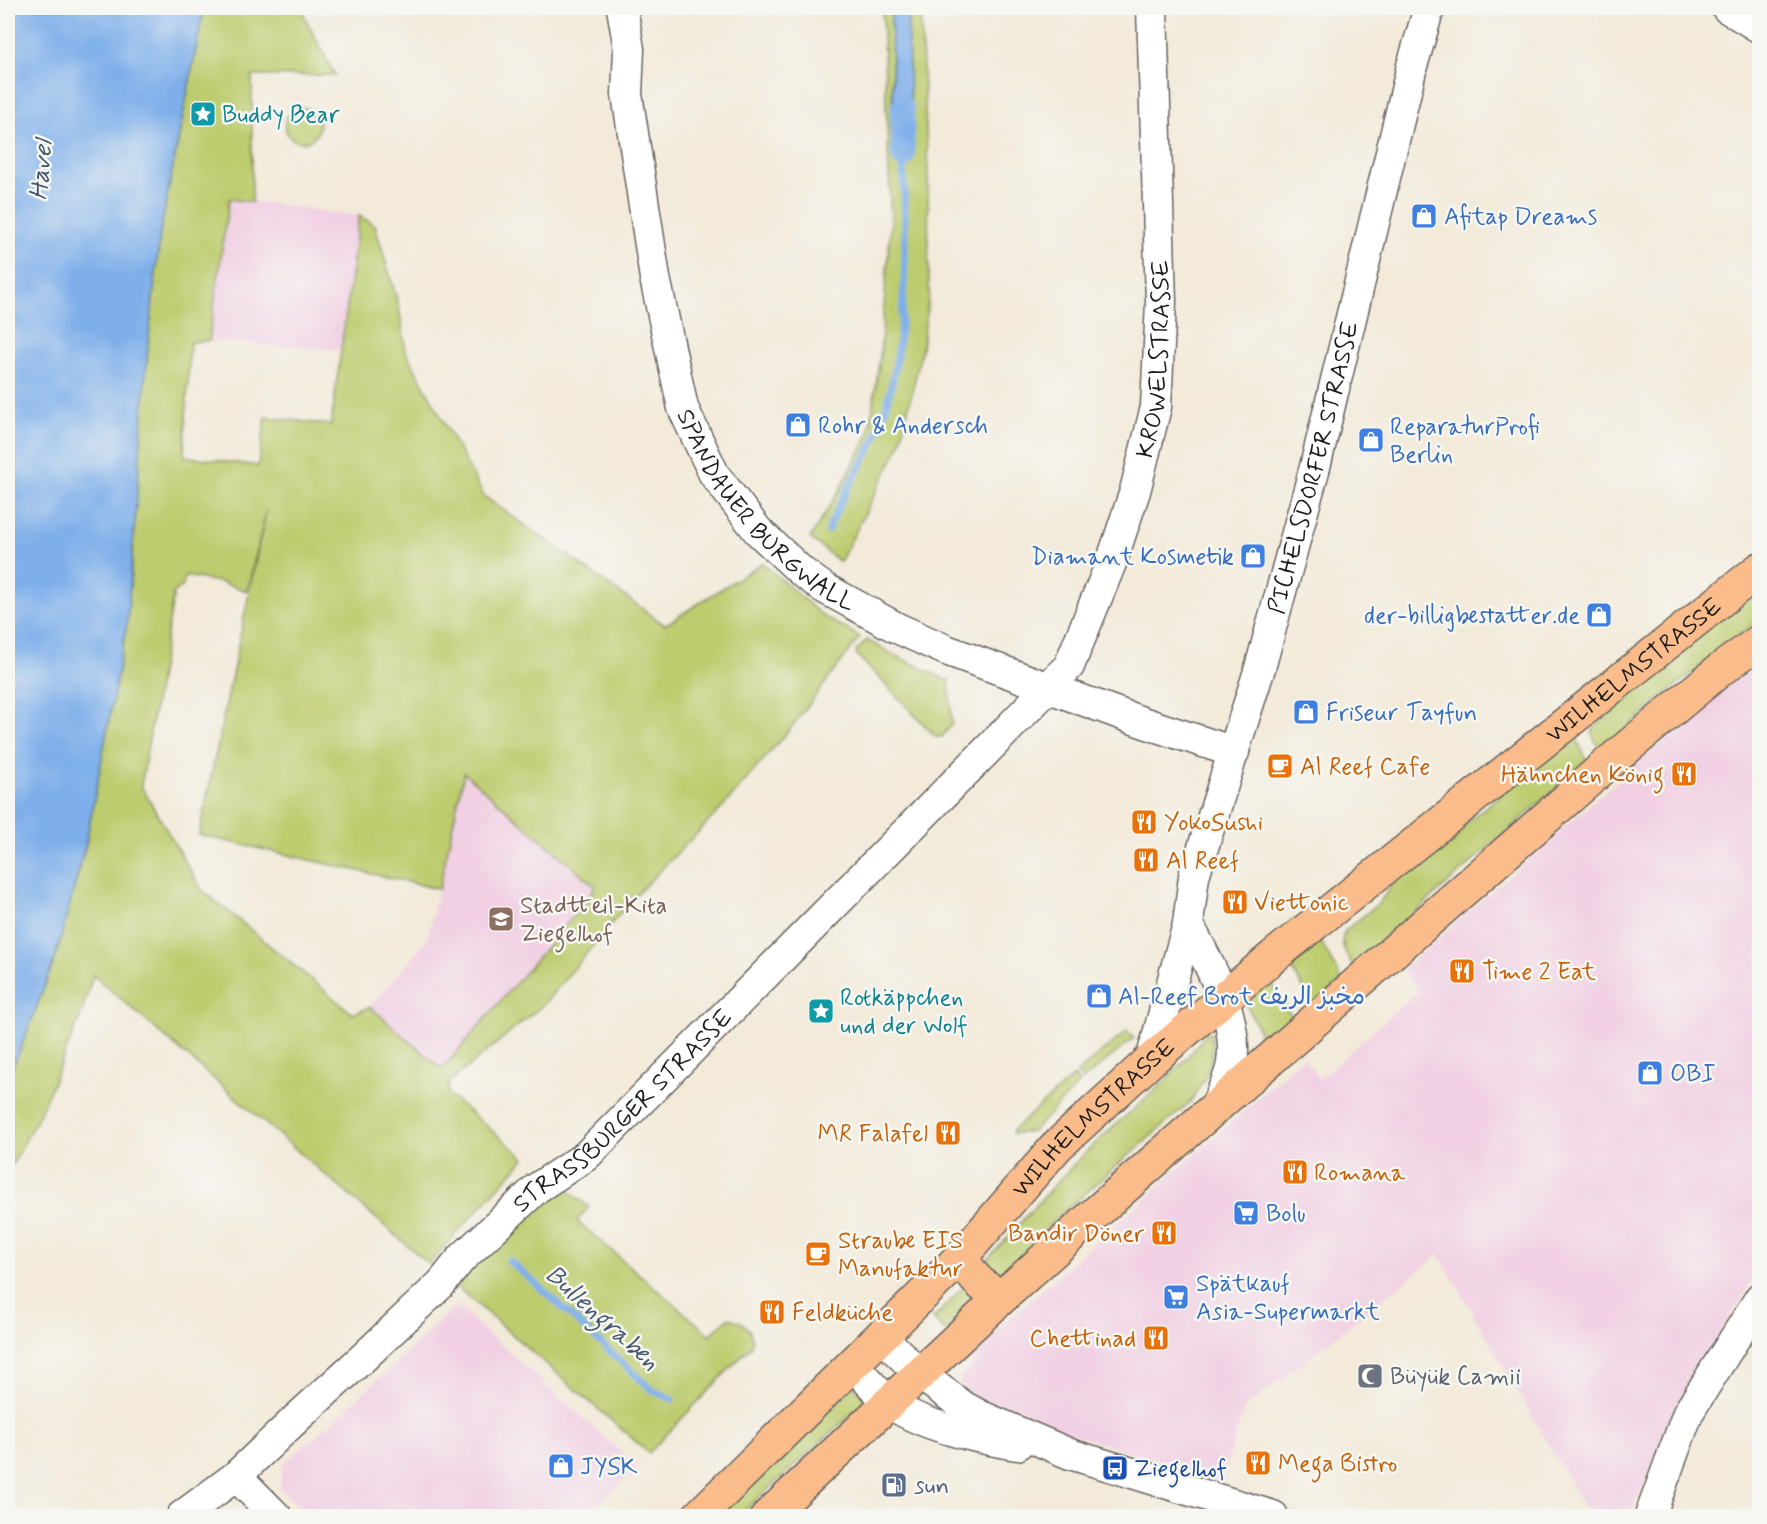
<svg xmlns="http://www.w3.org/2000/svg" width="1767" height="1524" viewBox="0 0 1767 1524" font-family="Mynerve,'Playpen Sans Arabic',sans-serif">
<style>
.built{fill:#f1d0e3}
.green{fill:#bdcc6e;stroke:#6c7445;stroke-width:1.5;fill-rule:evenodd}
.water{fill:#7eafea;stroke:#4d6683;stroke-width:1.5}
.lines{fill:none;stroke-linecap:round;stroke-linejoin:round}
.stream{stroke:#7eafea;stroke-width:7}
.canal{stroke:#7eafea;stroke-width:24}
.minor-casing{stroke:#67645e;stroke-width:33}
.major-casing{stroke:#67645e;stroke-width:36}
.minor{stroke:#fff;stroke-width:30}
.major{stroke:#fabc8b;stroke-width:33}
.labels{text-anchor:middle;stroke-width:5;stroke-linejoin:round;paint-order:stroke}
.culture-label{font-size:24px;fill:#0d838f;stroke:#f6f6f2;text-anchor:start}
.shop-label{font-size:24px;fill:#366cbe;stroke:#f6f6f2;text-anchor:start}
.street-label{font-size:24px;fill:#1c1c1c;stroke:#f6f6f2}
.food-label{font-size:24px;fill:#c56008;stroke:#f6f6f2;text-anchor:start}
.education-label{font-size:24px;fill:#785e54;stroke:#f6f6f2;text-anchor:start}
.worship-label{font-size:24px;fill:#5b616d;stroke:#f6f6f2;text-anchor:start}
.transit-label{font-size:24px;fill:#164399;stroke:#f6f6f2;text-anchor:start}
.service-label{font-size:24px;fill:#4e5e75;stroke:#f6f6f2;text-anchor:start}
.water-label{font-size:26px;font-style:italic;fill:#43576e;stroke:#f6f6f2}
</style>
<rect width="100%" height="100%" fill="#f6f6f2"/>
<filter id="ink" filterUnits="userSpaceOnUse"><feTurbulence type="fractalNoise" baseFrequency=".0167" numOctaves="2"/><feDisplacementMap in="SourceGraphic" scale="12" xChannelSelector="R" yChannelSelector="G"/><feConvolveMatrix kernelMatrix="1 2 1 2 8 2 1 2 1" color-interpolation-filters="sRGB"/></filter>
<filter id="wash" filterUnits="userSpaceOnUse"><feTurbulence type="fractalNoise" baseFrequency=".008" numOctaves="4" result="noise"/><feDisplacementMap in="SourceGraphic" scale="24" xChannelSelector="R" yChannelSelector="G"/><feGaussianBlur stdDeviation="1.35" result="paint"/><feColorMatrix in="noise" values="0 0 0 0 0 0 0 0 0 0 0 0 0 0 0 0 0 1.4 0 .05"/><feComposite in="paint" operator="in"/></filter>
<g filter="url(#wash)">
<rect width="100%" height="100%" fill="#f3ead9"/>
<!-- built -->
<path class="built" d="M229 198 359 216 342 350 209 341Z
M1759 661V1270L1699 1367 1629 1516H1589L1439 1254 1244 1409 1221 1482 989 1407 962 1387 960 1382 961 1376 975 1362 969 1355 1304 1057 1319 1079 1419 991 1402 970 1719 691Z
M464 772 596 886 588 899 442 1069 370 1007 427 940Z
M456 1305 638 1467 584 1516H308L280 1489 282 1465 340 1415Z"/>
<!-- green -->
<path class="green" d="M204 8H301L308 24 335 75 252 76V202L229 199 209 341 190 342 184 456 258 466 266 417 331 425 359 216 375 225 399 307 406 352 484 496 665 625 762 563 824 617 860 637 795 723 722 808 632 899 545 1003 449 1083 448 1094 525 1158 429 1264 93 975 82 1012 41 1111 8 1173V1075L18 1055 56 956 86 843 127 624 148 346 160 233ZM266 511 199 835 439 889 464 773 595 886 588 899 442 1069 370 1007 353 1014 201 889 141 786 174 592 183 586 185 576 220 582 247 591Z
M882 8H891L893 150 911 130 907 8H920L928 169 929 294 922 348 900 445 840 562 810 538 839 491 869 434 880 356 891 221Z
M285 125a17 17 0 1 1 34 0a17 17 0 1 1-34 0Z
M1759 579V619L1661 698 1608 745 1603 746 1596 744 1592 733 1593 729 1637 690 1649 671Z
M867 640 892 654 949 681 952 724 942 737H937L932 733 857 655 856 651Z
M1575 735 1587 761 1353 967C1347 955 1338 943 1345 931L1380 902 1397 878Z
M1320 940 1342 980 1314 1006 1289 964Z
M1270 980 1295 1023 1261 1049 1258 1028 1245 1002Z
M1127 1031 1134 1038 1083 1080 1077 1073Z
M1211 1032C1217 1059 1206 1080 1190 1102L1048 1226 1030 1254 1000 1280 986 1266 988 1259C1025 1218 1061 1175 1102 1137 1139 1103 1178 1075 1206 1033Z
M1074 1076 1080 1083 1033 1131 1013 1134 1012 1131Z
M565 1188 589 1207 577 1221 710 1335 728 1318C743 1320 755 1331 751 1346L649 1453 457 1287 466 1264 536 1199Z
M966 1284 980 1299 945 1331 933 1319Z
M853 1386 863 1394 865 1400 862 1405 738 1516H718Z"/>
<!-- water -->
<path class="water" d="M8 8H204L160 233 148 346 127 624 86 843 56 956 18 1055 8 1075Z
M891 8H907L911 131 894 152Z"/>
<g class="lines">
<!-- stream -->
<path class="stream" d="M828 530C835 514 842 499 850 484 861 464 874 446 881 424 908 340 907 244 903 156
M509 1261 543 1290 652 1390 672 1399"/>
<!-- canal -->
<path class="canal" d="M902 109 903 156"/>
</g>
</g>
<g filter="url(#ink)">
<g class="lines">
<defs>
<g id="minor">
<path id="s1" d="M622 8 629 49 627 94 655 278 683 408 714 474 758 531 802 572 824 588 897 628 946 650 1006 672 1142 722 1234 752"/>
<path d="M1727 8 1760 28"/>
<path d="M1188 924C1209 963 1239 1017 1232 1063 1230 1078 1220 1095 1214 1110"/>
<path id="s2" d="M1151 1060 1188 924 1194 876 1260 668 1315 467 1412 66 1429 8"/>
<path d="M881 1336 921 1375 963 1406 981 1416 1070 1454 1273 1516"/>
<path d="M853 1365C865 1377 876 1391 889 1402 917 1425 981 1439 1017 1445"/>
<path d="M236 1476 276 1516"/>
<path id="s3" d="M182 1516 236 1476 297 1418 365 1356 441 1284 461 1259 537 1188 586 1156 1005 732 1069 666 1111 563 1135 491 1156 407 1161 302 1152 8"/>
<path d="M1650 1516 1688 1413 1760 1298"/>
</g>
<g id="major">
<path d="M961 1257C973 1278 980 1286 1002 1297"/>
<path id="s4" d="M699 1516 961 1257 1057 1146 1151 1060 1274 956 1760 569"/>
<path d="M768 1516 1002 1297 1136 1177 1605 766 1721 669 1760 641"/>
</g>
</defs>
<!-- minor casing -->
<use href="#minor" class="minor-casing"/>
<!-- major casing -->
<use href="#major" class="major-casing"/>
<!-- minor -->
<use href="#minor" class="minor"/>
<!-- major -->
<use href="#major" class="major"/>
</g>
</g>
<!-- icons -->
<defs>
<symbol id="sight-square" viewBox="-11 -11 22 22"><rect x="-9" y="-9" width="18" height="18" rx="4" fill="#0f9aa8" stroke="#f6f6f2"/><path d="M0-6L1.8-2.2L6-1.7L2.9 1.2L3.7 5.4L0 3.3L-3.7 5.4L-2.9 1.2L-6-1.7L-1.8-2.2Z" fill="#fff"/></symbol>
<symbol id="shop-square" viewBox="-11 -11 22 22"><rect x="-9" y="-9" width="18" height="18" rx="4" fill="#3f7fe0" stroke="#f6f6f2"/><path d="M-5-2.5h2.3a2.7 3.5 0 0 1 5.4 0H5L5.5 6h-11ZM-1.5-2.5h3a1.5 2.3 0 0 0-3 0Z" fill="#fff"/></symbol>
<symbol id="cafe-square" viewBox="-11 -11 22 22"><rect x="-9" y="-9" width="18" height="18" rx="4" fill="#e8710a" stroke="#f6f6f2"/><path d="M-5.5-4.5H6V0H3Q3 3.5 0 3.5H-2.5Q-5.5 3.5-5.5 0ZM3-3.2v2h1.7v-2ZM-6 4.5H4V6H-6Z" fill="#fff"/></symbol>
<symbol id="restaurant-square" viewBox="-11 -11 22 22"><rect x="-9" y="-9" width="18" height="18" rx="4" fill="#e8710a" stroke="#f6f6f2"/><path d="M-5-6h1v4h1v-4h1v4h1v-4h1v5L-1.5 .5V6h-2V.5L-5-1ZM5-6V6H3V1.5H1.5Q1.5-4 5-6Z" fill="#fff"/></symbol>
<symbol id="school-square" viewBox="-11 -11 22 22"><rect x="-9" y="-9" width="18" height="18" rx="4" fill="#8d6e63" stroke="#f6f6f2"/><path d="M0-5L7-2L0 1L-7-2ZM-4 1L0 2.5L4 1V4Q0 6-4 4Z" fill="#fff"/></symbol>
<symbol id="supermarket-square" viewBox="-11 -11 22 22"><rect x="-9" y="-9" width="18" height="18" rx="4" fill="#3f7fe0" stroke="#f6f6f2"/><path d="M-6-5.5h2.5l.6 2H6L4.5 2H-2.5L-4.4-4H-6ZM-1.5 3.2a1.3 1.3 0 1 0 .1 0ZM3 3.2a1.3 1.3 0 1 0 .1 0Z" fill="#fff"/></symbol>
<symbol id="mosque-square" viewBox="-11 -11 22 22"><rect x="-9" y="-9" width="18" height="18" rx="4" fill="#6b7280" stroke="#f6f6f2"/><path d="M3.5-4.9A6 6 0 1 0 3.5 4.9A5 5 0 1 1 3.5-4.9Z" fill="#fff"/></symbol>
<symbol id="bus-square" viewBox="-11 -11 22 22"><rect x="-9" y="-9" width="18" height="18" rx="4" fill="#1a4fb4" stroke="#f6f6f2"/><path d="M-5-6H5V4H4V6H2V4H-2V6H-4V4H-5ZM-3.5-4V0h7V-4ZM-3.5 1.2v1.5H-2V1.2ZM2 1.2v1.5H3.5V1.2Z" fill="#fff"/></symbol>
<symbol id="fuel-square" viewBox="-11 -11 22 22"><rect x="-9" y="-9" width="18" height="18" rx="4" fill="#5c6f8a" stroke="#f6f6f2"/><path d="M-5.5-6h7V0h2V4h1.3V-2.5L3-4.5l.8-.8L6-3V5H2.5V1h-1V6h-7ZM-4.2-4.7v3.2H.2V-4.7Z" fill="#fff"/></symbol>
</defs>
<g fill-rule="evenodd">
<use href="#sight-square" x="188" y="99" width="30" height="30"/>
<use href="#shop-square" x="1409" y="201" width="30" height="30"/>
<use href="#shop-square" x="783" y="410" width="30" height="30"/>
<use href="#shop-square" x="1356" y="425" width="30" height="30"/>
<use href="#shop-square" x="1238" y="541" width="30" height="30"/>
<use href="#shop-square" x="1584" y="600" width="30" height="30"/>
<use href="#shop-square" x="1291" y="697" width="30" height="30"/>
<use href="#cafe-square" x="1265" y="751" width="30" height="30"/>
<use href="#restaurant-square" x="1669" y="759" width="30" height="30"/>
<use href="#restaurant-square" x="1129" y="807" width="30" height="30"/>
<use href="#restaurant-square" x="1131" y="845" width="30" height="30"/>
<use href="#restaurant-square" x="1220" y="887" width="30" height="30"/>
<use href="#school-square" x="486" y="904" width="30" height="30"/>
<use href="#restaurant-square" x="1447" y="956" width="30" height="30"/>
<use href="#shop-square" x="1084" y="981" width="30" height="30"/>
<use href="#sight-square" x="806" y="996" width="30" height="30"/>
<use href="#shop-square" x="1635" y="1058" width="30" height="30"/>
<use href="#restaurant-square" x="933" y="1118" width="30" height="30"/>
<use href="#restaurant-square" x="1280" y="1157" width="30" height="30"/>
<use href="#supermarket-square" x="1231" y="1198" width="30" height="30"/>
<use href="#restaurant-square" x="1149" y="1218" width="30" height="30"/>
<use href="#cafe-square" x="803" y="1239" width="30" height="30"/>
<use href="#supermarket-square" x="1161" y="1282" width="30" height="30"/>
<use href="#restaurant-square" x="757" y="1297" width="30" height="30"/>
<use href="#restaurant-square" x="1141" y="1323" width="30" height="30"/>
<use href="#mosque-square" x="1355" y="1361" width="30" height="30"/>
<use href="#restaurant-square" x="1243" y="1448" width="30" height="30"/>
<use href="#shop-square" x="546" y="1451" width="30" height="30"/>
<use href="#bus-square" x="1100" y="1453" width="30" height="30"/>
<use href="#fuel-square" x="879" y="1470" width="30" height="30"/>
</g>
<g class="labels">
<!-- culture labels -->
<g class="culture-label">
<text x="222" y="122">Buddy Bear</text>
<text x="840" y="1005">Rotkäppchen<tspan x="840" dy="28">und der Wolf</tspan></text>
</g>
<!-- shop labels -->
<g class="shop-label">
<text x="1444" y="224">Afitap Dreams</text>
<text x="818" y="433">Rohr &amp; Andersch</text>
<text x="1390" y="434">ReparaturProfi<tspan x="1390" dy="28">Berlin</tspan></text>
<text x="1234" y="564" text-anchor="end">Diamant Kosmetik</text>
<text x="1580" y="623" text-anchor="end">der-billigbestatter.de</text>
<text x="1326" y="720">Friseur Tayfun</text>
<text x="1118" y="1004">Al-Reef Brot مخبز الريف</text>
<text x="1670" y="1081">OBI</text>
<text x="1266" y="1221">Bolu</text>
<text x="1196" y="1291">Spätkauf<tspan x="1196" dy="28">Asia-Supermarkt</tspan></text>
<text x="580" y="1474">JYSK</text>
</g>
<!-- street labels -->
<g class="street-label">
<text dy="8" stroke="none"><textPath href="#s3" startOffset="1552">KROWELSTRASSE</textPath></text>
<text dy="8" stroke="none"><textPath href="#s2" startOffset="615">PICHELSDORFER STRASSE</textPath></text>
<text dy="8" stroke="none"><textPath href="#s1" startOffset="540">SPANDAUER BURGWALL</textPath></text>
<text dy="8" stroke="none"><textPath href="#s4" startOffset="1263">WILHELMSTRASSE</textPath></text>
<text dy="8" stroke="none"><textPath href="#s3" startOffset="600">STRASSBURGER STRASSE</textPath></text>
<text dy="8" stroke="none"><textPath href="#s4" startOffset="561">WILHELMSTRASSE</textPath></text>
</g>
<!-- food labels -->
<g class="food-label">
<text x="1300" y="774">Al Reef Cafe</text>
<text x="1664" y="782" text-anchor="end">Hähnchen König</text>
<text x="1164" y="830">YokoSushi</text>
<text x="1166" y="868">Al Reef</text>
<text x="1254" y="910">Viettonic</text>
<text x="1482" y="979">Time 2 Eat</text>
<text x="928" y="1141" text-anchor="end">MR Falafel</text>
<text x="1314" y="1180">Romana</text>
<text x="1144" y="1241" text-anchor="end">Bandir Döner</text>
<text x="838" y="1248">Straube EIS<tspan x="838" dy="28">Manufaktur</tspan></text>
<text x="792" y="1320">Feldküche</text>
<text x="1136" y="1346" text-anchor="end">Chettinad</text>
<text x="1278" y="1471">Mega Bistro</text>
</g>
<!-- education labels -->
<g class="education-label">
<text x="520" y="913">Stadtteil-Kita<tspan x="520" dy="28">Ziegelhof</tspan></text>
</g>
<!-- worship labels -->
<g class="worship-label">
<text x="1390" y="1384">Büyük Camii</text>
</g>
<!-- transit labels -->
<g class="transit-label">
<text x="1134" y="1476">Ziegelhof</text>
</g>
<!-- service labels -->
<g class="service-label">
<text x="914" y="1493">sun</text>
</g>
<!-- water labels -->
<g class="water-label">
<text transform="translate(40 170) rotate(-85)" y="9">Havel</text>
<text transform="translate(603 1317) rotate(42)" y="9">Bullengraben</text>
</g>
</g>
<!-- margin -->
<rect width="1767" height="1524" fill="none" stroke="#f6f6f2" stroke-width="30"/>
</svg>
